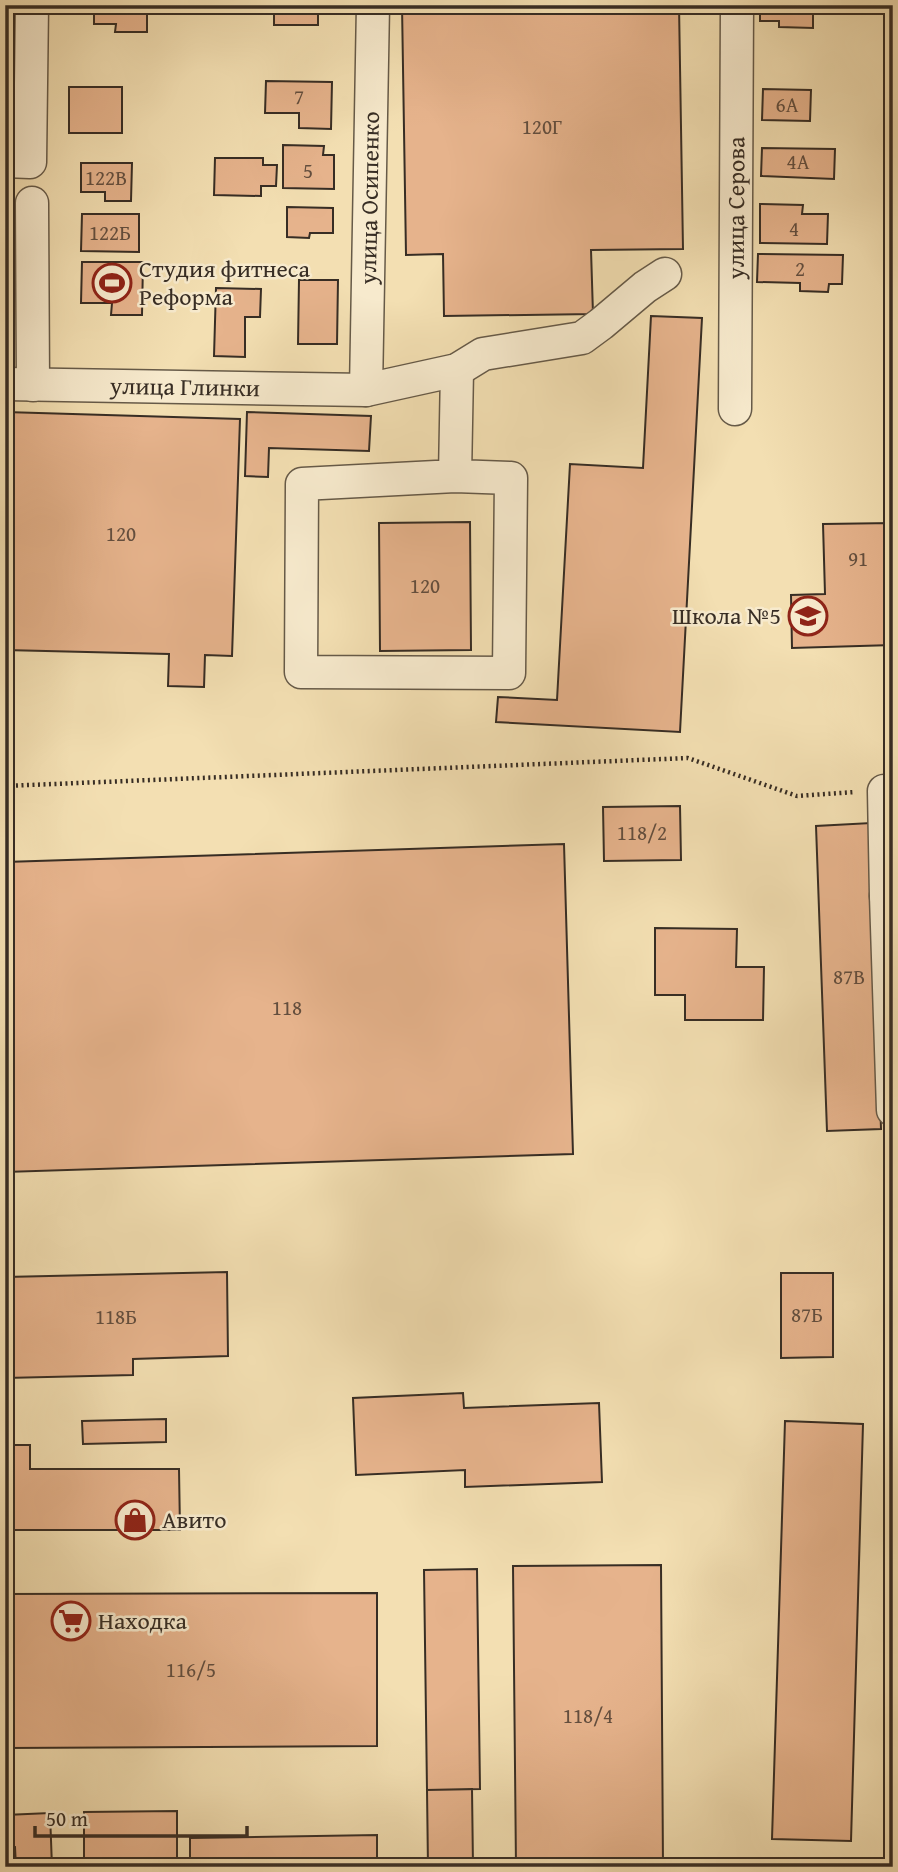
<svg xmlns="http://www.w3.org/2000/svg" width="898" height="1872" viewBox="0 0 898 1872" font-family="'Gentium Book Plus',serif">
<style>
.building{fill:#e6b38c;stroke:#372d24;stroke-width:2}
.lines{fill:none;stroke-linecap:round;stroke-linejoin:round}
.minor-casing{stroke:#665a48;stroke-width:35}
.path{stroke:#372d24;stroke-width:4.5;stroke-dasharray:2 3.5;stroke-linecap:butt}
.minor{stroke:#f7eacd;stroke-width:32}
.labels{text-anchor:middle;stroke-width:5;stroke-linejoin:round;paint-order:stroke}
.number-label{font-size:21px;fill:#634e3e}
.street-label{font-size:24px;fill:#372d24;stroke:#f7eacd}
.poi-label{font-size:24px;fill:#372d24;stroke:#f7eacd;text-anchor:start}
</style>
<rect width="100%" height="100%" fill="#f3dfb2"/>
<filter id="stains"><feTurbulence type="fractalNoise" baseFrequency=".00286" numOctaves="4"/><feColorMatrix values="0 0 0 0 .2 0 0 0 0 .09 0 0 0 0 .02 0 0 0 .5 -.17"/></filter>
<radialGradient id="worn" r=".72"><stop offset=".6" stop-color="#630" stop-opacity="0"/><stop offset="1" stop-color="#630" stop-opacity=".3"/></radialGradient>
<!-- building -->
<path class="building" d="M94 5H147V32H115L116 24H94Z
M274 5H318V25H274Z
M402 5H679L683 249 591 250 593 314 444 316 443 254 406 255Z
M760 5H813V28L779 27V21H760Z
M886 41H893V62H886Z
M266 81 332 82 331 129 299 128V113H265Z
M69 87H122V133H69Z
M763 89 811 90 810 121 762 120Z
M283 145 324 146 323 155H334V189L283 188Z
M762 148 835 149 834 179 761 176Z
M215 158H263V165H277L276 186H261V196L214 195Z
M81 163H132L131 201H105V192H81Z
M760 204 803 205 802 214H828L827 244 760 243Z
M287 207 333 208V233H310L309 238 287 237Z
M82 214H139V252L81 251Z
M758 254 843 255 842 284H829L828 292 800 291V283L757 282Z
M82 262H143L142 315H111L112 303H81Z
M299 280H338L337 344H298Z
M216 288 261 289 260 317H245V357L214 356Z
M651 316 702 318 680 732 496 722 498 697 557 700 570 464 643 468Z
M5 412 240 419 232 656 205 655 204 687 168 686 169 654 5 650Z
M247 412 371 416 369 451 269 448 268 477 245 476Z
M470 522 471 650 380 651 379 523Z
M893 523V645L792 648 791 595 825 594 823 524Z
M680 806 681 860 604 861 603 807Z
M871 823 881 1129 827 1131 816 826Z
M564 844 573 1154 5 1172V862Z
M655 928 737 929 736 967H764L763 1020H685V995H655Z
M227 1272 228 1356 133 1359V1375L5 1378V1277Z
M781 1273H833V1357L781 1358Z
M463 1393 464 1408 599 1403 602 1482 465 1487V1470L356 1475 353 1398Z
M166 1419V1442L83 1444 82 1421Z
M785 1421 863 1424 851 1841 772 1839Z
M5 1445H30V1469H179L180 1530H5Z
M661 1565 663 1867H516L513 1566Z
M477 1569 480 1789 427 1790 424 1570Z
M885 1570 893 1571V1632H884Z
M377 1593V1746L5 1748V1594Z
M891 1701H893V1867H890Z
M472 1789 473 1867H428L427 1790Z
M177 1811V1867H84V1812Z
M50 1813 52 1867H16L15 1847 5 1848V1815Z
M377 1835V1867H190V1838Z"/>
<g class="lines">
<defs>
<g id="minor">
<path d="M5 161 30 162 32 5"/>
<path d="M32 203 33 385"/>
<path id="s1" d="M5 384 366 390 457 370 483 354 582 338 601 324 645 287 665 274"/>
<path id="s2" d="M366 390 373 5"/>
<path id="s3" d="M735 409 737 5"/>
<path d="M455 476 511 478 509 673 301 672 302 484 455 476 457 370"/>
<path d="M884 791 886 896H893"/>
<path d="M886 896 893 1110"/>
</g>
</defs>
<!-- minor casing -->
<use href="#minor" class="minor-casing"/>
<!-- path -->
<path class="path" d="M5 786 688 758 797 796 855 792"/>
<!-- minor -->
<use href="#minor" class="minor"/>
</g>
<!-- icons -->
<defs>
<symbol id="stadium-ring" viewBox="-11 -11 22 22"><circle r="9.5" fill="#f7eacd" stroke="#8f2418" stroke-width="1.5"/><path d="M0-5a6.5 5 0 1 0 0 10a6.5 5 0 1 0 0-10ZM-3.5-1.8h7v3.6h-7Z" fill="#8f2418"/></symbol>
<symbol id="school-ring" viewBox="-11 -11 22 22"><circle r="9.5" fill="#f7eacd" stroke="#8f2418" stroke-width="1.5"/><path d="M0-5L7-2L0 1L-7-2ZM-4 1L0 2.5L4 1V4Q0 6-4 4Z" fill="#8f2418"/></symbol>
<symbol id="shop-ring" viewBox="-11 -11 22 22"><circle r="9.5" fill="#f7eacd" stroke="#8f2418" stroke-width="1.5"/><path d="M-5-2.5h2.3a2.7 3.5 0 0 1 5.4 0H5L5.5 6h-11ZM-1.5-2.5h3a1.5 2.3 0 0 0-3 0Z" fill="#8f2418"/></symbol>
<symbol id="supermarket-ring" viewBox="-11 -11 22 22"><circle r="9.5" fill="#f7eacd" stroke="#8f2418" stroke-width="1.5"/><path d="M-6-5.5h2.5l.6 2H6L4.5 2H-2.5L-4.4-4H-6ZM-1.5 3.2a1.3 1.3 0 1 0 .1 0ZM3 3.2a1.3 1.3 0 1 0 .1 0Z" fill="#8f2418"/></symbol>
</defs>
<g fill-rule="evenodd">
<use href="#stadium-ring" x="90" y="261" width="44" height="44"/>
<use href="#school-ring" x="786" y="594" width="44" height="44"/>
<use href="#shop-ring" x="113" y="1498" width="44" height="44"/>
<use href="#supermarket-ring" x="49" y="1599" width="44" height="44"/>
</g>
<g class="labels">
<!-- number labels -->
<g class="number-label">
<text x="299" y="104">7</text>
<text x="787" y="112">6А</text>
<text x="542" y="134">120Г</text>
<text x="798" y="169">4А</text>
<text x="308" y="178">5</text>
<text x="106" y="185">122В</text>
<text x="794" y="236">4</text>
<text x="110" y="240">122Б</text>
<text x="800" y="276">2</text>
<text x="121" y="541">120</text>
<text x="858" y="566">91</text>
<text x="425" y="593">120</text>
<text x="642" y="840">118/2</text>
<text x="849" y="984">87В</text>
<text x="287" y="1015">118</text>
<text x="807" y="1322">87Б</text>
<text x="116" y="1324">118Б</text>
<text x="191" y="1677">116/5</text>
<text x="588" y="1723">118/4</text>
</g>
<!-- street labels -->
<g class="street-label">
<text dy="8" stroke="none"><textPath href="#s2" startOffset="192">улица Осипенко</textPath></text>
<text dy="8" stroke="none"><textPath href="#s3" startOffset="201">улица Серова</textPath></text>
<text dy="8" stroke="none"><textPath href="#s1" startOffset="180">улица Глинки</textPath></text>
</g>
<!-- poi labels -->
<g class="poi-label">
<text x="139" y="277">Студия фитнеса<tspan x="139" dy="28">Реформа</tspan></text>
<text x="781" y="624" text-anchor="end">Школа №5</text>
<text x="162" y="1528">Авито</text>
<text x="98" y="1629">Находка</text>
</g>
</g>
<!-- margin -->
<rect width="898" height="1872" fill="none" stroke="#f3dfb2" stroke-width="28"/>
<rect x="7" y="7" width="884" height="1858" fill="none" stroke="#372d24" stroke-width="3.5"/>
<rect x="14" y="14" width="870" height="1844" fill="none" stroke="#372d24" stroke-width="2"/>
<!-- scale -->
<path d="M35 1826v10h212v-10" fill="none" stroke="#372d24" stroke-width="3.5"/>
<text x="46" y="1826" font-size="21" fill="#372d24" stroke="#f7eacd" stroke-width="5" paint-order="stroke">50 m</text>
<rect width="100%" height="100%" filter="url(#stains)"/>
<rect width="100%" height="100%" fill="url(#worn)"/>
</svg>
